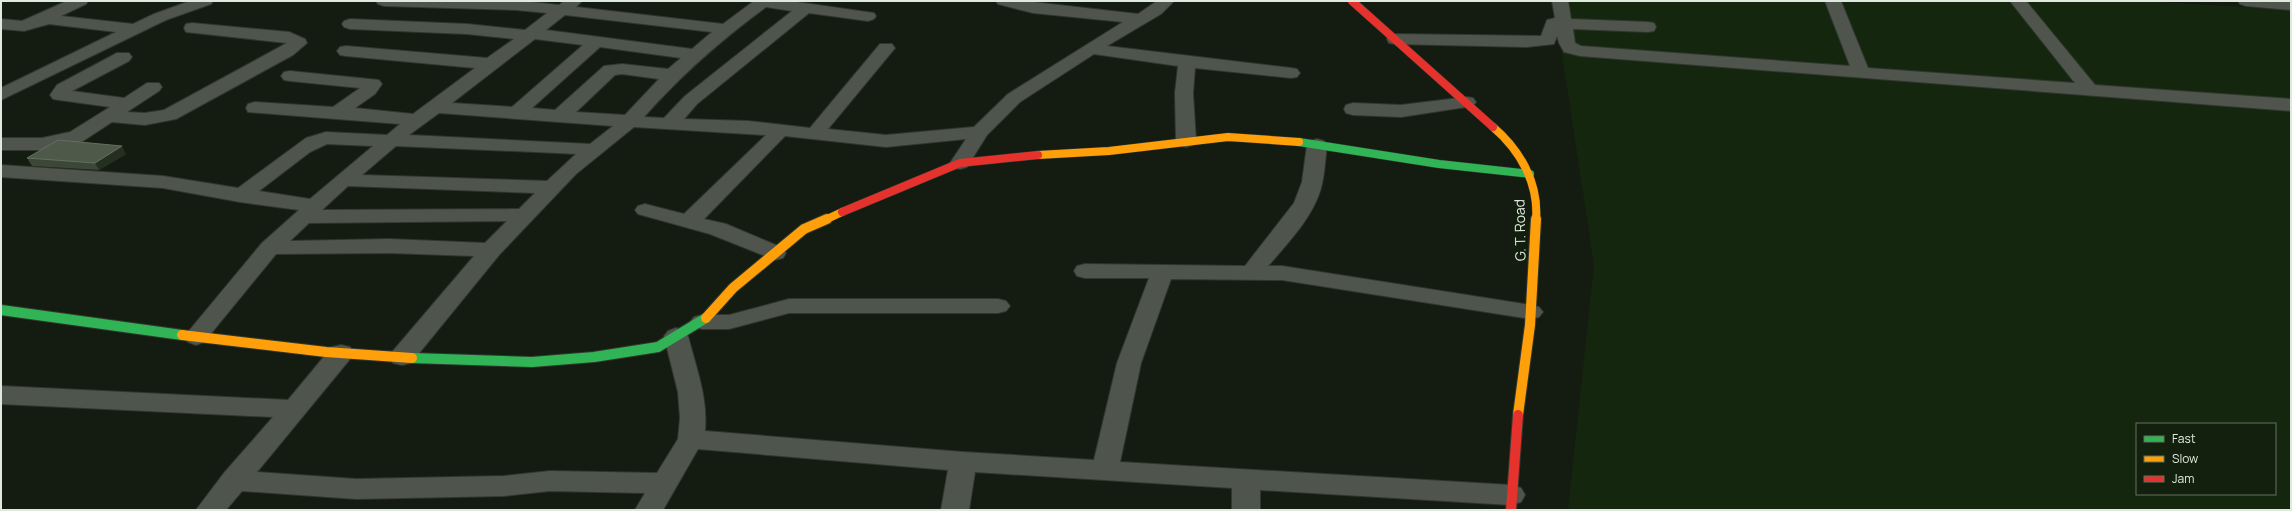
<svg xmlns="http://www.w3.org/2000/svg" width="2292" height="511" viewBox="0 0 2292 511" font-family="Manrope,sans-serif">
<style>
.built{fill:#15260f;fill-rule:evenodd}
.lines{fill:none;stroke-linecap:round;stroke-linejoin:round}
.street-casing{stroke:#31372f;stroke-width:2}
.fast-far1-casing{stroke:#31372f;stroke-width:9}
.fast-casing{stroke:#31372f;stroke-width:12}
.slow-far1-casing{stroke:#31372f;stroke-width:9}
.slow-casing{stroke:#31372f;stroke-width:12}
.jam-far1-casing{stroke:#31372f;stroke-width:9}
.jam-casing{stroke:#31372f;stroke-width:12}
.street{fill:#4f554c;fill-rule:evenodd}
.fast-far1{stroke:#30b455;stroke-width:8}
.fast{stroke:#30b455;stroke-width:10}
.slow-far1{stroke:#ff9f0a;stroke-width:8}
.slow{stroke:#ff9f0a;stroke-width:10}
.jam-far1{stroke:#e5322d;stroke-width:8}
.jam{stroke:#e5322d;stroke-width:10}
.wall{fill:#3c4738}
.shaded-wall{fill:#252f21}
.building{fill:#4e594a;stroke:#656f61}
.labels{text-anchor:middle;stroke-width:3;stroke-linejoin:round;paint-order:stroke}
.street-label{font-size:14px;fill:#e0e9dd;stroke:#12200d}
</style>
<rect width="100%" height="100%" fill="#141c11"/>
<!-- built -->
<path class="built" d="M1554 1H2142L2291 10V510H1568L1594 265ZM2137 424H2275V494H2137Z"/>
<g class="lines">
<defs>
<path id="street" d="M67 1H88L86 4 61 16 133 24 154 14 190 1H213L211 4 166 20 1 100V88L116 32 49 24 24 31 1 29V19L22 21Z
M376 1H523L559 5 564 1H582L576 7 723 24 754 1H790L874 13 876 16 874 19 868 21 809 13 697 104 684 119 748 121 810 128 880 44H892L895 48 828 129 886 135 974 127 1008 94 1123 22 1033 13 998 4 996 1H1024L1138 14 1157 1H1174L1161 14 1107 46 1291 68 1297 69 1300 73 1297 77 1291 78 1195 68 1193 93 1196 141 1193 145 1186 147 1179 145 1176 141 1175 93 1178 66 1094 54 1020 102 987 135 967 167 960 169 953 167 950 163 966 139 886 147 785 136 704 219 726 224 783 248 786 253 783 258 775 260 710 234 638 214 635 210 638 206 645 204 684 214 766 135 634 127 576 174 499 255 411 363 402 365 393 363 390 357 393 351 474 256 389 253 276 254 204 342 196 345 188 342 184 337 188 332 262 243 299 210 240 202 163 188 1 177V165L163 176 238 188 306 138 326 132 387 135 400 124 248 112 246 108 248 104 255 102 333 107 360 88 290 81 284 80 281 76 284 72 290 71 379 80 382 84 375 94 355 108 413 114 475 68 346 56 340 55 337 51 340 47 346 46 487 58 514 39 467 34 350 29 344 27 342 24 344 21 350 19 467 24 525 30 547 13 516 10 384 6 378 4ZM766 7 792 11 685 96 664 118 644 117C682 74 720 41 766 7ZM565 15 712 32 692 49 546 30ZM535 39 583 45 512 107 452 103ZM600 47 681 58 668 69 622 64 604 66 555 110 532 108ZM622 74 659 79 625 115 576 112 615 75ZM439 113 613 126 590 144 409 135ZM327 144 373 146 310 199 259 191 310 152ZM396 146 558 153 576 154 547 181 362 175ZM348 186 535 193 519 209 322 210ZM507 221 485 243 389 239 290 241 309 223Z
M1552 1H1568L1571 19 1648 22 1654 23 1656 27 1654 31 1648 32 1573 29 1575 43 1581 46 1850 66 1825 1H1841L1868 68 2075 83 2010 1H2026L2095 85 2291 99V111L1580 56 1564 52 1559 43 1557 36 1554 44 1527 47 1395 44 1389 43 1387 39 1389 35 1395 34 1541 36 1547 20 1555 18Z
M2238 1H2291V10L2246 6 2240 4Z
M192 23 289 32 305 39 307 43 293 55 176 119 145 125 112 122 83 141 42 150H1V138H42L70 132 110 107 59 100 53 99 50 95 57 85 117 53H129L132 57 129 61 72 91 124 98 147 83H159L162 87 159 91 127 112 145 113 164 110 287 43 186 32 184 28 186 24Z
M1467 97 1473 98 1476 102 1473 106 1401 117 1353 115 1346 113 1344 109 1346 105 1353 103 1401 105Z
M1317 139 1324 141 1327 145C1325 159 1325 174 1321 188 1313 217 1288 243 1268 266H1282L1531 305 1539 307 1543 312 1539 317 1531 319 1282 280 1171 279 1141 363 1120 462 1511 485 1521 488 1525 495 1521 502 1511 505 1260 490V510H1232V488L975 472 969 510H941L948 470 698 449 663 510H635L645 493 550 491 504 496 356 499 242 491 226 510H196L224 473 273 417 1 404V386L288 400 332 347 341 345 350 347 353 353 350 359 257 472 356 479 504 476 550 471 657 473 678 439 680 418 678 392 664 336 668 331 676 328 684 331 688 336C696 368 708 397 705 431L963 452 1094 460 1117 363 1149 278H1085L1077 276 1074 271 1077 266 1085 264 1245 266 1294 203 1302 182 1307 145 1310 141Z
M789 299H998L1006 301 1010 306 1006 311 998 313H789L729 329H702L694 327 690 322 694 317 702 315H729Z"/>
<path id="fast-far1" d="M1299 142 1439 164 1530 174"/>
<path id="fast" d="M1 310 182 335
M412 358 532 362 594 357 658 347 706 318"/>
<path id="slow-far1" d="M1493 127C1520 150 1539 183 1536 220
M1038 155 1109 151 1228 137 1299 142
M825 220 842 212"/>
<path id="slow" d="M706 318 733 288 804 229 827 219
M182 335 326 352 412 358
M1518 415 1530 325 1536 219"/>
<path id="jam-far1" d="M1352 1 1493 127
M842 212 960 163 1038 155"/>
<path id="jam" d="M1511 510 1518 415"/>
</defs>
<!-- street casing -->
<use href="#street" class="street-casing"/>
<!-- fast-far1 casing -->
<use href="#fast-far1" class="fast-far1-casing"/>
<!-- fast casing -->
<use href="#fast" class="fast-casing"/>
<!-- slow-far1 casing -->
<use href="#slow-far1" class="slow-far1-casing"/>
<!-- slow casing -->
<use href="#slow" class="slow-casing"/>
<!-- jam-far1 casing -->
<use href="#jam-far1" class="jam-far1-casing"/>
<!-- jam casing -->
<use href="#jam" class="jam-casing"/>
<!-- street -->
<use href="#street" class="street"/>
<!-- fast-far1 -->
<use href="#fast-far1" class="fast-far1"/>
<!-- fast -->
<use href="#fast" class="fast"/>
<!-- slow-far1 -->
<use href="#slow-far1" class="slow-far1"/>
<!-- slow -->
<use href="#slow" class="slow"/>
<!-- jam-far1 -->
<use href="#jam-far1" class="jam-far1"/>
<!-- jam -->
<use href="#jam" class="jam"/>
</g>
<!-- wall -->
<path class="wall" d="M126 154 99 170 32 166 27 158Z"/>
<!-- shaded-wall -->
<path class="shaded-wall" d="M122 146 126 154 99 170 95 163Z"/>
<!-- building -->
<path class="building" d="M58 140 122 146 95 163 27 158Z"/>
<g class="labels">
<!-- street labels -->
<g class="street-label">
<text transform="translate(1520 230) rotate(-91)" y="5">G. T. Road</text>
</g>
</g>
<!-- border -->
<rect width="2292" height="511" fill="none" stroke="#e0e9dd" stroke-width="4"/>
<!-- legend -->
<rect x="2136" y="423" width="140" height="72" fill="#12200d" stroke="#647060"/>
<rect x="2144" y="436" width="20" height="6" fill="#30b455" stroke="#647060"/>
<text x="2172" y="443" font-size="12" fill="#e0e9dd">Fast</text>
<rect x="2144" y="456" width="20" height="6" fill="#ff9f0a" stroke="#647060"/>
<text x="2172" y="463" font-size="12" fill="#e0e9dd">Slow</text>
<rect x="2144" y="476" width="20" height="6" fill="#e5322d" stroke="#647060"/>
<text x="2172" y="483" font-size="12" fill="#e0e9dd">Jam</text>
</svg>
